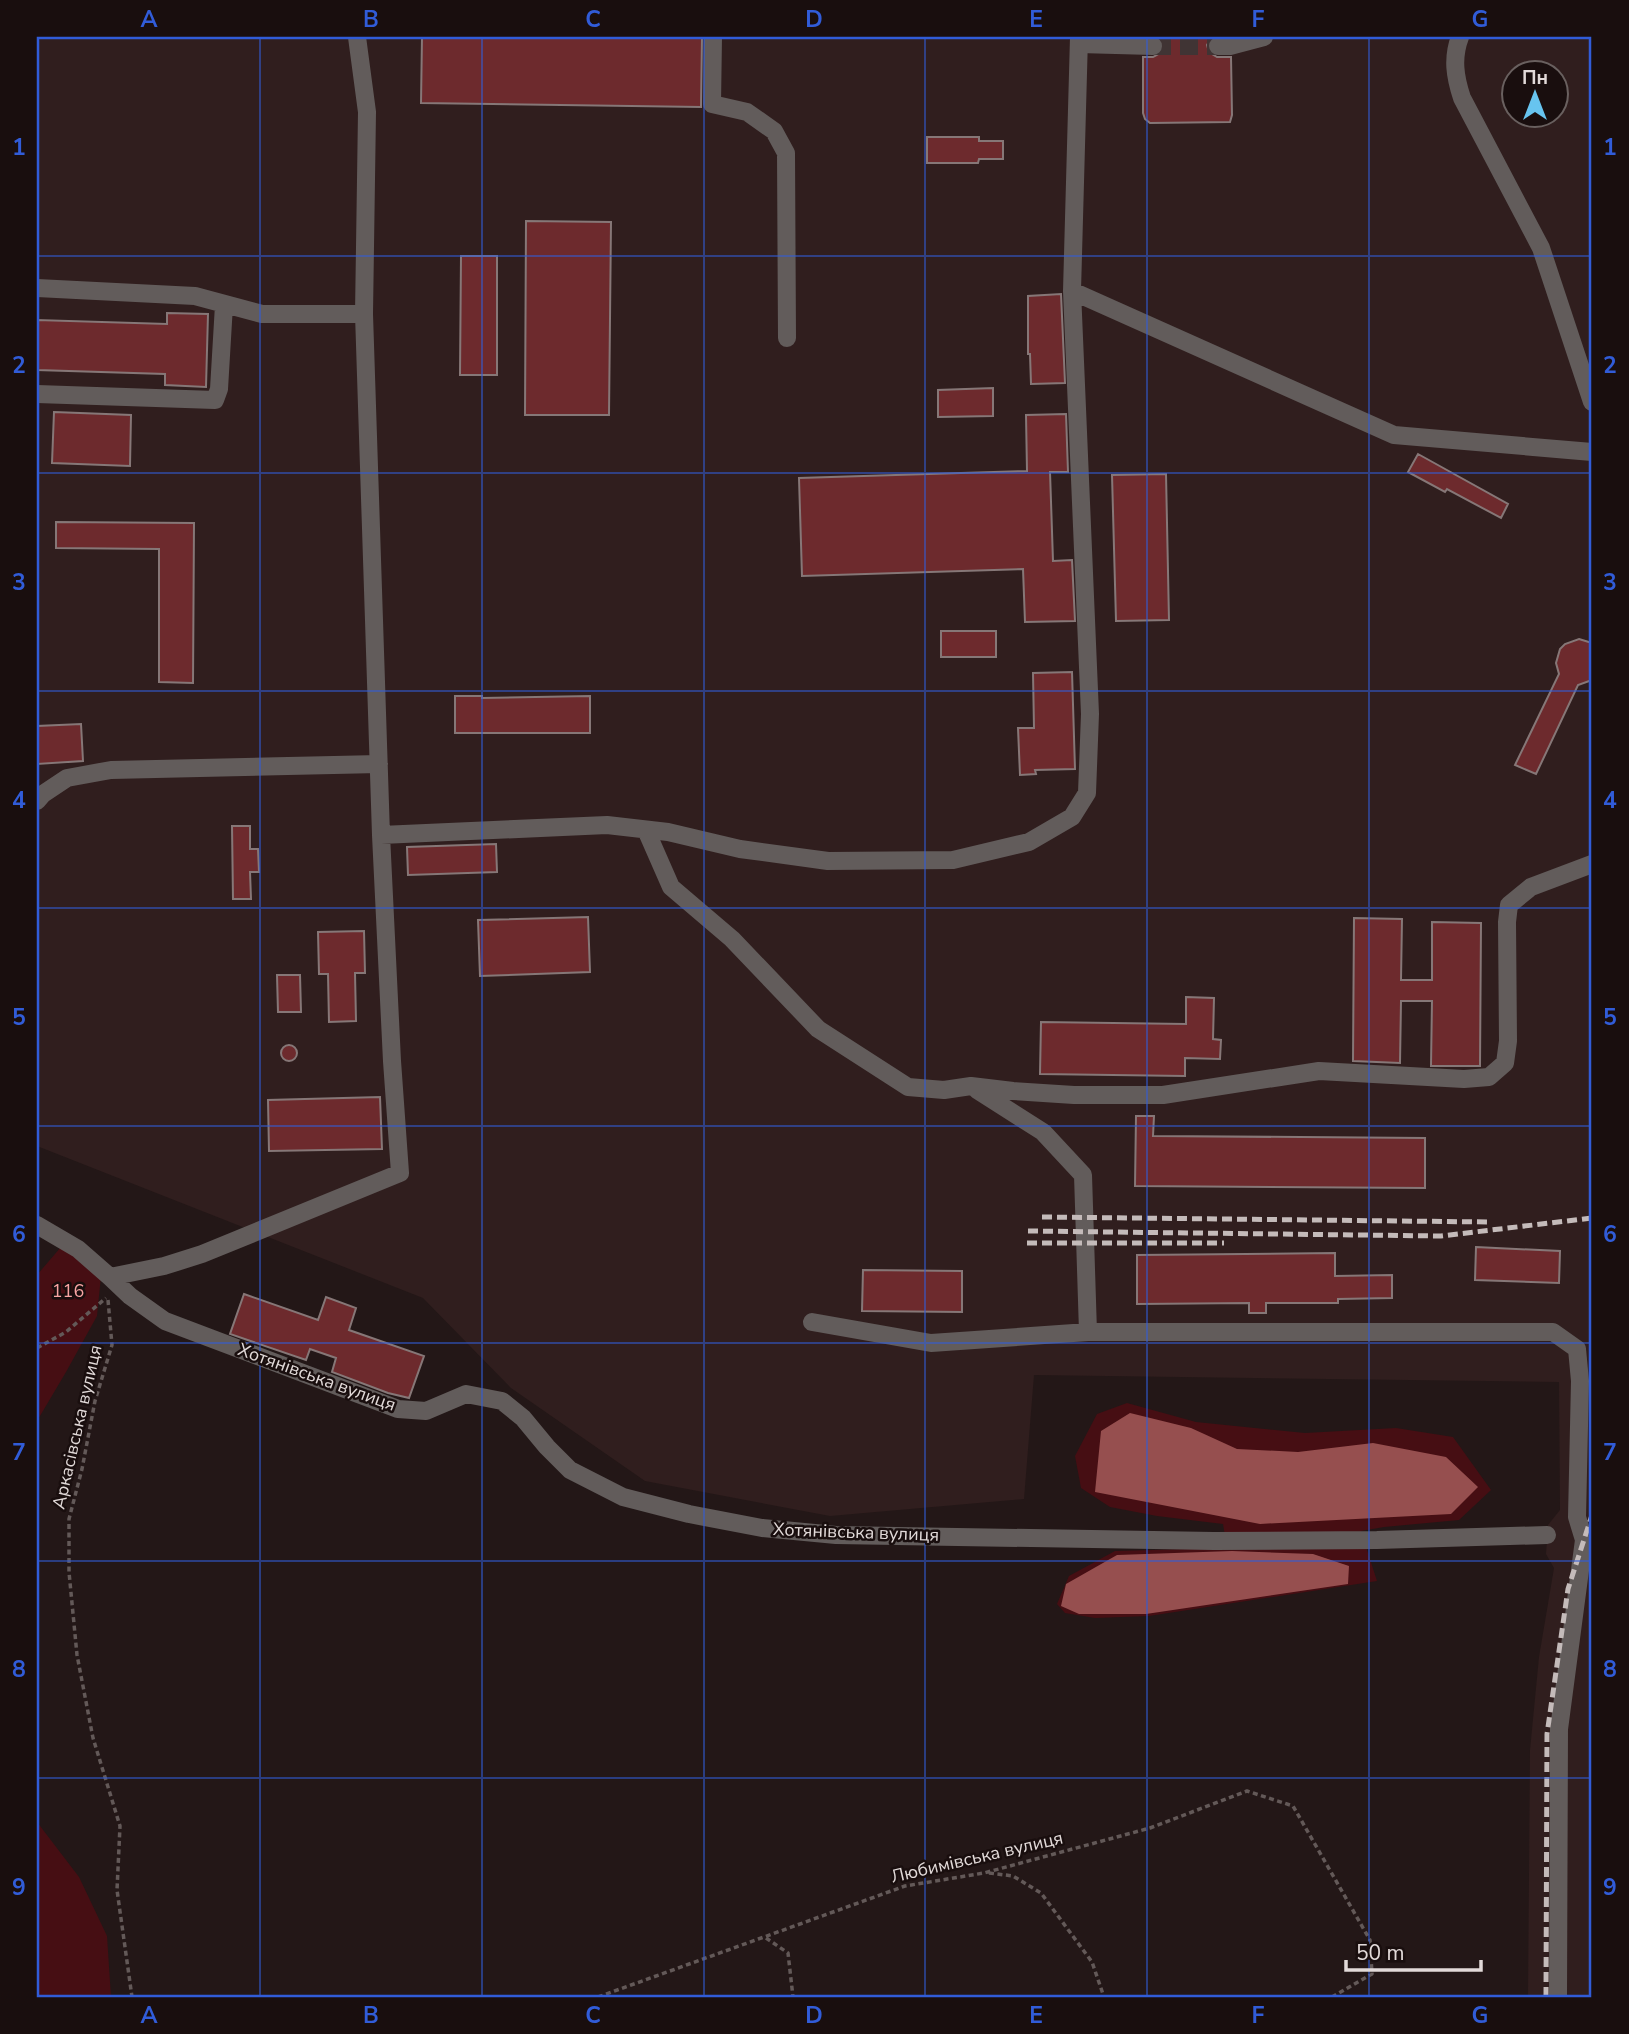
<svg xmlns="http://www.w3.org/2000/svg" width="1629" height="2034" viewBox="0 0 1629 2034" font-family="'Nunito Sans',sans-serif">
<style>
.built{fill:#301e1e;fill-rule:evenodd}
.green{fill:#460e13}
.water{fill:#964f4f}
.building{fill:#6d2a2d;stroke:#867777;stroke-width:2}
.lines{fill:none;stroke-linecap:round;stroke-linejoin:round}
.minor-tunnel{stroke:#403434;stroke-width:18;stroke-dasharray:18 9;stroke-linecap:butt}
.path{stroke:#635958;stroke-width:3.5;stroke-dasharray:5 3.5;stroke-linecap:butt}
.minor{stroke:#625c5b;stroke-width:18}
.rail{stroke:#c4bbba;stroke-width:5;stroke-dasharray:10 5;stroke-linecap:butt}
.grid{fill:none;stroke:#315cd8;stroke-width:2;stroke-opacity:0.55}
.labels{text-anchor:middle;stroke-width:5;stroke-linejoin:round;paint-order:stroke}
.park-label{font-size:18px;fill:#f8a4a3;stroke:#190e0e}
.street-label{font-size:18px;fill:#e2dad9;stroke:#190e0e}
.neatline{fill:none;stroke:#315cd8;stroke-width:2.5}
.grid-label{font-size:23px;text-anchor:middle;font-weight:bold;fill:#315cd8}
</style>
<rect width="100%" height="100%" fill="#231717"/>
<!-- built -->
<path class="built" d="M41 37H1592V1997H1528L1530 1750 1539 1657 1554 1568 1546 1554 1548 1525 1560 1510 1559 1382 1034 1375 1024 1499 830 1516 645 1481 511 1388 423 1298 37 1146V45ZM1514 74H1556V116H1514Z"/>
<!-- green -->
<path class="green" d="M61 1247 101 1276 97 1316 66 1372 37 1421V1275Z
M1127 1403 1196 1422 1305 1433 1396 1428 1453 1437 1491 1490 1459 1520 1384 1527 1361 1531 1377 1581 1149 1616 1095 1618 1065 1613 1057 1604 1069 1576 1115 1551 1227 1548 1223 1524 1157 1516 1110 1507 1081 1488 1075 1456 1097 1414Z
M37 1822 79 1877 107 1936 111 1997H37Z"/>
<!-- water -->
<path class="water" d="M1130 1413 1191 1428 1237 1449 1298 1452 1373 1443 1446 1457 1478 1487 1451 1514 1260 1524 1095 1492 1101 1431Z
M1232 1551 1313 1554 1349 1566 1348 1584 1146 1614H1079L1061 1606 1066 1584 1117 1555Z"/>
<!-- building -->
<path class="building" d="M422 37H702L701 107 421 103Z
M1159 37H1212L1207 45 1209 52 1217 57H1231L1232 115 1230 122 1150 123 1145 119 1143 113V57H1153L1162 52 1164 46Z
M927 137H979V141H1003V159H979L978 163H927Z
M526 221 611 222 609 415H525Z
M461 256H497V375H460Z
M1061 294 1065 383 1031 384 1030 354H1028V296Z
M167 313 208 314 206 387 165 385V374L37 370V320L167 324Z
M993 388V416L938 417V390Z
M54 412 131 415 130 466 52 463Z
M1066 414 1068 472H1050L1053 561 1072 560 1075 621 1025 622 1023 569 802 576 799 478 1027 471 1026 415Z
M1418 454 1508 504 1501 518 1447 489 1445 492 1408 472Z
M1166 474 1169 620 1116 621 1112 475Z
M56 522 194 523 193 683 159 682V549L56 548Z
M941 631H996V657H941Z
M1579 639 1592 643V680L1578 685 1536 774 1515 765 1559 674 1556 663 1560 649 1565 644Z
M1072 672 1075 769 1035 770 1036 774 1020 775 1018 728H1034L1033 673Z
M455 696H482V698L590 696V733H455Z
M81 724 83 761 37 764V726Z
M232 826H250V849H258L259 872H250L251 899H233Z
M496 844 497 872 408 875 407 847Z
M588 917 590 972 480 976 478 920Z
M1354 918 1402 919 1401 980H1432V922L1481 923 1480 1066H1431L1432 1001H1401L1400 1063 1353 1061Z
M364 931 365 973H355L356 1021 329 1022 328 974H319L318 932Z
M277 975H300L301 1012H278Z
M1186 997 1214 998 1213 1039 1221 1040 1220 1059 1185 1058V1076L1040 1074 1041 1022 1186 1024Z
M281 1053a8 8 0 1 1 16 0a8 8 0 1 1-16 0Z
M380 1097 382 1149 269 1151 268 1100Z
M1136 1116H1154L1153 1136 1425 1138V1188L1135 1186Z
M1476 1247 1560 1251 1559 1283 1475 1280Z
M1335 1253V1276L1392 1275V1298L1338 1299V1303H1266V1313H1249V1303L1137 1304V1255Z
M863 1270 962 1271V1312L862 1311Z
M244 1294 318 1320 326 1297 356 1308 349 1330 424 1356 409 1398 388 1393 332 1372 336 1358 310 1349 306 1360 230 1334Z"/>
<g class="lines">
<!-- minor-tunnel -->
<path class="minor-tunnel" d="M1153 46H1218"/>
<!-- path -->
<path class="path" d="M108 1300 112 1345 95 1401 82 1469 69 1519V1572L77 1655 93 1738 120 1826 117 1890 132 1997
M37 1348 66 1332 106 1298
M989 1873 1013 1876 1041 1893 1092 1962 1104 1997
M766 1938 788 1953 793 1997
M598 1997 905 1886 984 1873 1150 1828 1247 1791 1293 1806 1370 1940 1372 1974 1332 1997"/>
<!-- minor -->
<path class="minor" d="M357 37 367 112 364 314 381 835
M713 37 712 104 747 112 774 131 786 153 787 338
M1460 37C1452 58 1455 77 1462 98L1541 248 1592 402
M1079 44 1153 46
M1218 46H1230L1264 37
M37 288 195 296 262 314H364
M1072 291 1394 435 1592 452
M37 394 215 400 219 389 224 305
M37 801 43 794 67 778 111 770 379 764
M646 830 671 887 732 939 818 1029 908 1087 944 1090 971 1086 1013 1091 1074 1095H1163L1319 1071 1464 1079 1489 1077 1505 1063 1508 1041 1507 922 1509 905 1531 887 1592 864
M977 1090 1043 1132 1083 1175 1088 1332
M37 1225 78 1249 110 1277 164 1266 202 1254 400 1173 392 1061 381 835 607 825 668 832 740 849 828 861 953 860 1029 842 1072 817 1087 793 1090 714 1072 291 1079 37
M110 1277 130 1296 165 1321 398 1409 426 1411 466 1394 502 1401 523 1418 547 1447 570 1470 623 1497 689 1514 762 1528 836 1535 1214 1541 1377 1540 1547 1535
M812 1322 931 1343 1088 1332H1553L1577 1349 1580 1381 1577 1517 1584 1540 1559 1729 1558 1997"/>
<!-- rail -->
<path class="rail" d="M1042 1217 1490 1222
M1028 1231 1441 1236 1592 1218
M1027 1243H1224
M1546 1997 1547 1734 1568 1589 1592 1515"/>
</g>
<!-- grid -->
<path class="grid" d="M260 37V1997M482 37V1997M704 37V1997M925 37V1997M1147 37V1997M1369 37V1997M37 256H1592M37 473H1592M37 691H1592M37 908H1592M37 1126H1592M37 1343H1592M37 1561H1592M37 1778H1592"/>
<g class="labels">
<!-- park labels -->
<g class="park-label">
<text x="68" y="1297">116</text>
</g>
<!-- street labels -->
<g class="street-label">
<text transform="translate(317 1377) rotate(20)" y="6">Хотянівська вулиця</text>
<text transform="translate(77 1427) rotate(-77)" y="6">Аркасівська вулиця</text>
<text transform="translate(856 1532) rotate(2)" y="6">Хотянівська вулиця</text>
<text transform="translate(977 1857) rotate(-13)" y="6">Любимівська вулиця</text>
</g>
</g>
<!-- border -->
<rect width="1629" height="2034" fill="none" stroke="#190e0e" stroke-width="77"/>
<!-- north arrow -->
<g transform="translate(1535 94)"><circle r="33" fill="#190e0e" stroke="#69605f" stroke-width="2"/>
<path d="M0-5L12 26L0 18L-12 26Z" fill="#67c4ef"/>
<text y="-10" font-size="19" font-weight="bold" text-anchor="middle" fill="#e2dad9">Пн</text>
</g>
<!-- scale -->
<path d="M1346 1960v10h135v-10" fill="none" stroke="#e2dad9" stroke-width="3.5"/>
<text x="1356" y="1960" font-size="21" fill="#e2dad9" stroke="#190e0e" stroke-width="5" paint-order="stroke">50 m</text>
<rect x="38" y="38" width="1552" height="1958" class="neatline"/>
<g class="grid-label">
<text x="149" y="27">A</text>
<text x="371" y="27">B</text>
<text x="593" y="27">C</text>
<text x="814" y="27">D</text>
<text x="1036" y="27">E</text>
<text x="1258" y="27">F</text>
<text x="1480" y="27">G</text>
<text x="19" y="155">1</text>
<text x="1610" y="155">1</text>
<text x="19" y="373">2</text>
<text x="1610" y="373">2</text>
<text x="19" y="590">3</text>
<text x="1610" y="590">3</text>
<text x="19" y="808">4</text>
<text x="1610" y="808">4</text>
<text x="19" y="1025">5</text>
<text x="1610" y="1025">5</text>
<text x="19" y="1242">6</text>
<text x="1610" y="1242">6</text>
<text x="19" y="1460">7</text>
<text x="1610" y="1460">7</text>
<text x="19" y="1677">8</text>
<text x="1610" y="1677">8</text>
<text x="19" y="1895">9</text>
<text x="1610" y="1895">9</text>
<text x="149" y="2023">A</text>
<text x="371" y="2023">B</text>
<text x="593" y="2023">C</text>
<text x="814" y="2023">D</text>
<text x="1036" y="2023">E</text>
<text x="1258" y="2023">F</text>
<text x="1480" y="2023">G</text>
</g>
</svg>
